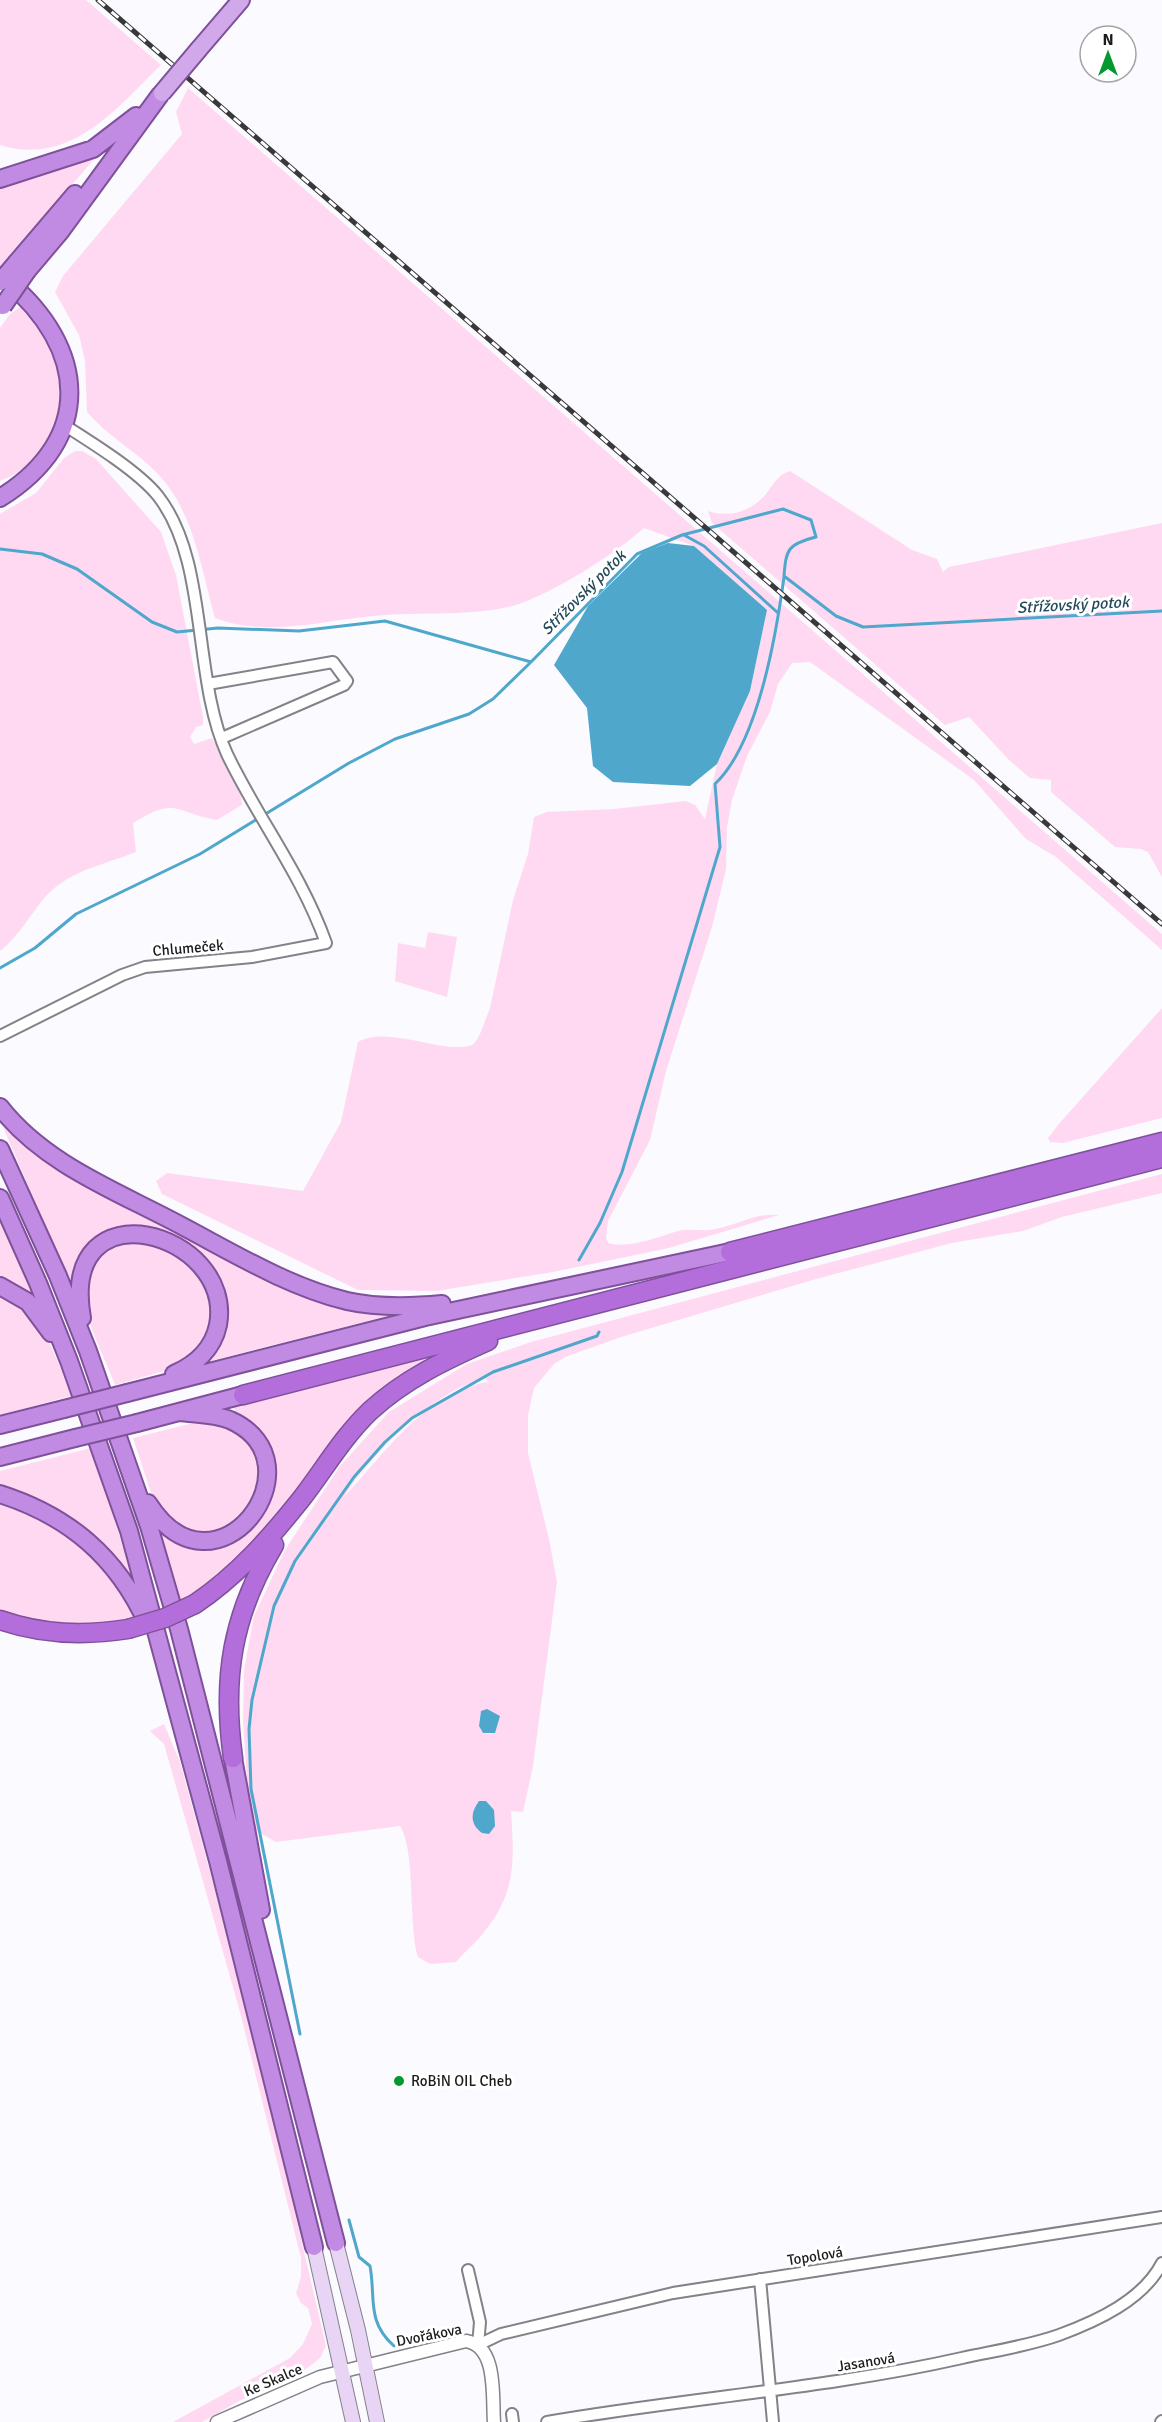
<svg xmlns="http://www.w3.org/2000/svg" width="1162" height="2422" viewBox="0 0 1162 2422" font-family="Signika,sans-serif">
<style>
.green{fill:#ffd9f2;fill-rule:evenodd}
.water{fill:#4fa7cc}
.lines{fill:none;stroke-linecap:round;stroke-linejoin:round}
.stream{stroke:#4fa7cc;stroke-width:3}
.minor-casing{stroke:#828288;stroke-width:14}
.tertiary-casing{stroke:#828288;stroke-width:15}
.secondary-casing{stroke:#828288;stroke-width:16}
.primary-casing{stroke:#7e519a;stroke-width:20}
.trunk-casing{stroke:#7e519a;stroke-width:20}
.motorway-casing{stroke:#7e519a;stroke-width:21}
.minor{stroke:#fff;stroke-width:10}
.tertiary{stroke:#fff;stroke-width:12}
.secondary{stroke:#e8d4f4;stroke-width:14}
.primary{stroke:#d1a8ea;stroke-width:16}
.trunk{stroke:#c28be3;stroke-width:16}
.motorway{stroke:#b36edc;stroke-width:18}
.rail-casing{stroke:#39393c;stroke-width:5}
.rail{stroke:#fff;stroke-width:3;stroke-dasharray:9;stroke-linecap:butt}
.primary-bridge-casing{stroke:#7e519a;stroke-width:20;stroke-linecap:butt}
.trunk-bridge-casing{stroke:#7e519a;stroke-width:20;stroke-linecap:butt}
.motorway-bridge-casing{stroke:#7e519a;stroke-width:21;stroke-linecap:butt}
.primary-bridge{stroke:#d1a8ea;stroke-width:16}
.trunk-bridge{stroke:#c28be3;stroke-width:16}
.motorway-bridge{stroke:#b36edc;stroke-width:18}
.poi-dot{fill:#049831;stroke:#fff;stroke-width:2}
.labels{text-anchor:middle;stroke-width:6;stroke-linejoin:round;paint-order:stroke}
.street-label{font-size:15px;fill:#1b1b1e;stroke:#fff}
.poi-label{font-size:15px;fill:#1b1b1e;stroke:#fff;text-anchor:start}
.water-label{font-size:16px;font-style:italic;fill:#23495a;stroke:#fff}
</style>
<rect width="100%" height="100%" fill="#fafaff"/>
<!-- green -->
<path class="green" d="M0 0H86L161 65C116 109 70 167 0 145Z
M188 88 1162 934V950L1056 857 1026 839 974 780 810 662 792 663 778 684 770 712 747 756 732 800 727 827 726 869 712 927 666 1071 650 1140 608 1221 606 1238 608 1243C630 1249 657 1237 678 1231 690 1228 703 1232 715 1229 740 1225 752 1213 779 1215L669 1248 553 1272 436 1291 358 1290 162 1194 156 1181 167 1173 303 1191 341 1122 358 1042C389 1024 447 1057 474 1044L480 1034 490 1008 513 900 528 854 534 817 547 812 614 809 686 801 695 805 705 819 717 764 750 691 767 610 694 546 644 528C613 555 565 585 527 601 489 617 428 612 387 615 330 618 270 639 215 618 201 569 194 511 157 473 136 451 107 436 87 412L85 361 79 335 55 292 63 276 182 134 176 112Z
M97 156 0 267V187Z
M23 305C38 323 54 345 59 369 70 416 44 465 0 481V328L10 314Z
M75 451H82L96 459 161 532 176 575 203 717V725L196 727 190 737 194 744 212 738 241 796 242 805 217 820C173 812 177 796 133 823L136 852C104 865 73 869 48 894 31 912 20 936 0 951V514L36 493 64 458Z
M790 471 912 550 937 559 943 572 949 567 1162 523V877L1148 852 1141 849 1115 847 1051 792V780L1030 778 1008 759 969 717 945 725 712 523 708 511C729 518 751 512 766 494 773 485 777 475 790 471Z
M428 932 457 937 447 997 395 981 398 943 425 948Z
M1162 1008V1118L1063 1143 1050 1142 1048 1138 1058 1125Z
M0 1120 35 1152 276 1280 387 1313 388 1316 206 1362C212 1353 220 1344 224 1335 255 1261 107 1165 71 1279H68Z
M1162 1174V1193L1062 1217 1023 1231 952 1243 816 1279 621 1337 565 1357 554 1364 534 1388 528 1415V1453L549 1539 557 1582 533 1766 523 1812 511 1811C514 1859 517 1891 485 1931 477 1942 465 1951 456 1962L430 1964 418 1957C408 1924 416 1851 400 1826L276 1842 255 1830 247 1780 243 1722 244 1670 254 1616 285 1550 340 1466 389 1412 467 1364 531 1342ZM486 1379 489 1382C427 1389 383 1456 344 1497 368 1457 438 1386 486 1379ZM481 1711 500 1716 491 1734 483 1733 479 1726Z
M0 1220 34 1297 0 1277Z
M123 1240 161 1244 194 1267 214 1305 207 1341 178 1367 115 1385C102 1348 66 1293 95 1257 101 1250 115 1245 123 1240Z
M0 1291C40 1309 57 1357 71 1396L0 1415Z
M449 1351 311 1474 236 1567 181 1603 161 1534C238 1597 329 1459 236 1416L234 1407Z
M201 1421 227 1425 257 1450 263 1483 243 1522 196 1538 157 1511 133 1438Z
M91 1448 133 1578C98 1532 56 1503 0 1486V1471Z
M0 1500 80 1539 143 1618 126 1622 55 1626 0 1612Z
M164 1724 180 1762 248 2011 326 2346 320 2358 302 2372 241 2400 202 2422H173L290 2358 303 2344 312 2324 308 2308 301 2303 296 2293 301 2277V2258L240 2012 164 1744 150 1731Z"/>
<!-- water -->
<path class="water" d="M668 543 694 546 767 610 750 691 717 764 690 786 613 782 593 766 587 708 554 665 588 606 642 553Z
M487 1709 500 1716 495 1733H483L479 1726 481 1711Z
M479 1801H486L494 1810 495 1826 489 1834 482 1833C470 1824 470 1813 479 1801Z"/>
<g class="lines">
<!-- stream -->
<path class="stream" d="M684 535 704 546 778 613
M0 549 42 554 77 569 152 622 177 632 218 628 299 631 385 621 531 662 637 554 682 535 783 509 811 520 816 537C788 544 786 549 784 576L836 616 863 627 1162 611
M0 968 35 948 76 914 200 854 349 763 395 739 469 714 493 699 530 663
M579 1260 600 1223 622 1172 720 847 715 784C758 743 776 636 784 577
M300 2034 251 1789 249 1729 252 1700 274 1606 295 1561 354 1477 385 1442 412 1418 493 1372 597 1336 599 1332
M349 2220 359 2257 370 2266C376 2298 366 2321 394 2346"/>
<defs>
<path id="minor" d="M208 684 333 662 347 681 344 685 222 738
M0 1036 122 975 145 967 252 957 326 943C301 873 258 819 227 754 192 677 209 561 158 496 139 472 91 442 64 425
M468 2270 480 2322 478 2345
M760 2279 773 2422
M478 2345 501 2334 673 2293 1162 2217
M512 2414 513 2422
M547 2422C685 2398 825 2389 962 2358 994 2351 1028 2346 1059 2335 1097 2321 1143 2300 1162 2263
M1161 2422 1162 2421"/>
<path id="tertiary" d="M217 2422 320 2377 466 2341C498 2346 492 2397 494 2422"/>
<path id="secondary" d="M336 2243 358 2330 377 2422
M314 2247 353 2422"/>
<path id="primary" d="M199 49 241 0"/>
<path id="trunk" d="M0 179 93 149 136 116
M17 262 75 194
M27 271 60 232 160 95
M0 498C95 439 88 348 6 280
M0 1107C45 1165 119 1192 182 1226 235 1254 289 1287 347 1301 378 1308 411 1307 442 1304
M0 1149 58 1276 88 1351 149 1526 179 1629 336 2243
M0 1198 38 1283 69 1361 129 1531 218 1861 314 2247
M0 1286 28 1302 51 1333
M82 1318C58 1182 235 1232 218 1325 213 1349 195 1365 174 1374
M127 1393 425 1317 730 1252
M137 1423 243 1395
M0 1425 64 1409
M0 1457 75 1438
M0 1494C69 1516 117 1557 147 1623
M148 1503C216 1610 325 1462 230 1420 215 1414 196 1414 180 1412
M233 1758 261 1910"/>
<path id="motorway" d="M730 1252 1162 1142
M243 1395 1162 1158
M195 1604C238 1575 270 1538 302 1498 325 1468 343 1437 370 1411 405 1379 445 1360 488 1341
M0 1620C43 1635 84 1636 128 1629
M233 1758C222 1678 232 1615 274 1545"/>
</defs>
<!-- minor casing -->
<use href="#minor" class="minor-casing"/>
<!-- tertiary casing -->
<use href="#tertiary" class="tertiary-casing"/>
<!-- secondary casing -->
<use href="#secondary" class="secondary-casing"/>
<!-- primary casing -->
<use href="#primary" class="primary-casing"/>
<!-- trunk casing -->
<use href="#trunk" class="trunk-casing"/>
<!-- motorway casing -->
<use href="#motorway" class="motorway-casing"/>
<!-- minor -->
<use href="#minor" class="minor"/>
<!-- tertiary -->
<use href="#tertiary" class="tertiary"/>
<!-- secondary -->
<use href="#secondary" class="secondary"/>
<!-- primary -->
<use href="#primary" class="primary"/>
<!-- trunk -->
<use href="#trunk" class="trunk"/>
<!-- motorway -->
<use href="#motorway" class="motorway"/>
<defs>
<path id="rail" d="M98 0 1162 924"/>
</defs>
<!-- rail casing -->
<use href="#rail" class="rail-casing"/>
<!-- rail -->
<use href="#rail" class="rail"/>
<defs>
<path id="primary-bridge" d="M162 93 199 49"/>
<path id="trunk-bridge" d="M0 282 17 262
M3 306 27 271
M64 1409 127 1393
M75 1438 137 1423"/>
<path id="motorway-bridge" d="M128 1629 165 1618 195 1604"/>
</defs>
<!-- primary-bridge casing -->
<use href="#primary-bridge" class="primary-bridge-casing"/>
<!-- trunk-bridge casing -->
<use href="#trunk-bridge" class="trunk-bridge-casing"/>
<!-- motorway-bridge casing -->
<use href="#motorway-bridge" class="motorway-bridge-casing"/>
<!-- primary-bridge -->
<use href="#primary-bridge" class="primary-bridge"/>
<!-- trunk-bridge -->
<use href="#trunk-bridge" class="trunk-bridge"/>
<!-- motorway-bridge -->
<use href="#motorway-bridge" class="motorway-bridge"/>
</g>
<!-- markers -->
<circle class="poi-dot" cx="399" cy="2081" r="6"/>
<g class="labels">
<!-- street labels -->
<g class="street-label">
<text transform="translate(188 948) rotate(-5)" y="5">Chlumeček</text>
<text transform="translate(815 2256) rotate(-9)" y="5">Topolová</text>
<text transform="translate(429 2335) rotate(-11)" y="5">Dvořákova</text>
<text transform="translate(866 2362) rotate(-9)" y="5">Jasanová</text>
<text transform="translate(273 2380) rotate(-23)" y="5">Ke Skalce</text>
</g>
<!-- poi labels -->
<g class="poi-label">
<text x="411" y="2086">RoBiN OIL Cheb</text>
</g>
<!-- water labels -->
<g class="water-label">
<text transform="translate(583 592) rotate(-45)" y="6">Střížovský potok</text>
<text transform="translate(1073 604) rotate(-3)" y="6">Střížovský potok</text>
</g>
</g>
<!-- north arrow -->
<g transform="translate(1108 54)"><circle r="28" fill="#ffffff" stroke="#a4a4a5" stroke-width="1.5"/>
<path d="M0-4.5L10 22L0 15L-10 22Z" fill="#049831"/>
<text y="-9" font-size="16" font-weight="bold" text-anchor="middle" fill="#1b1b1e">N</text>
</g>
</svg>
